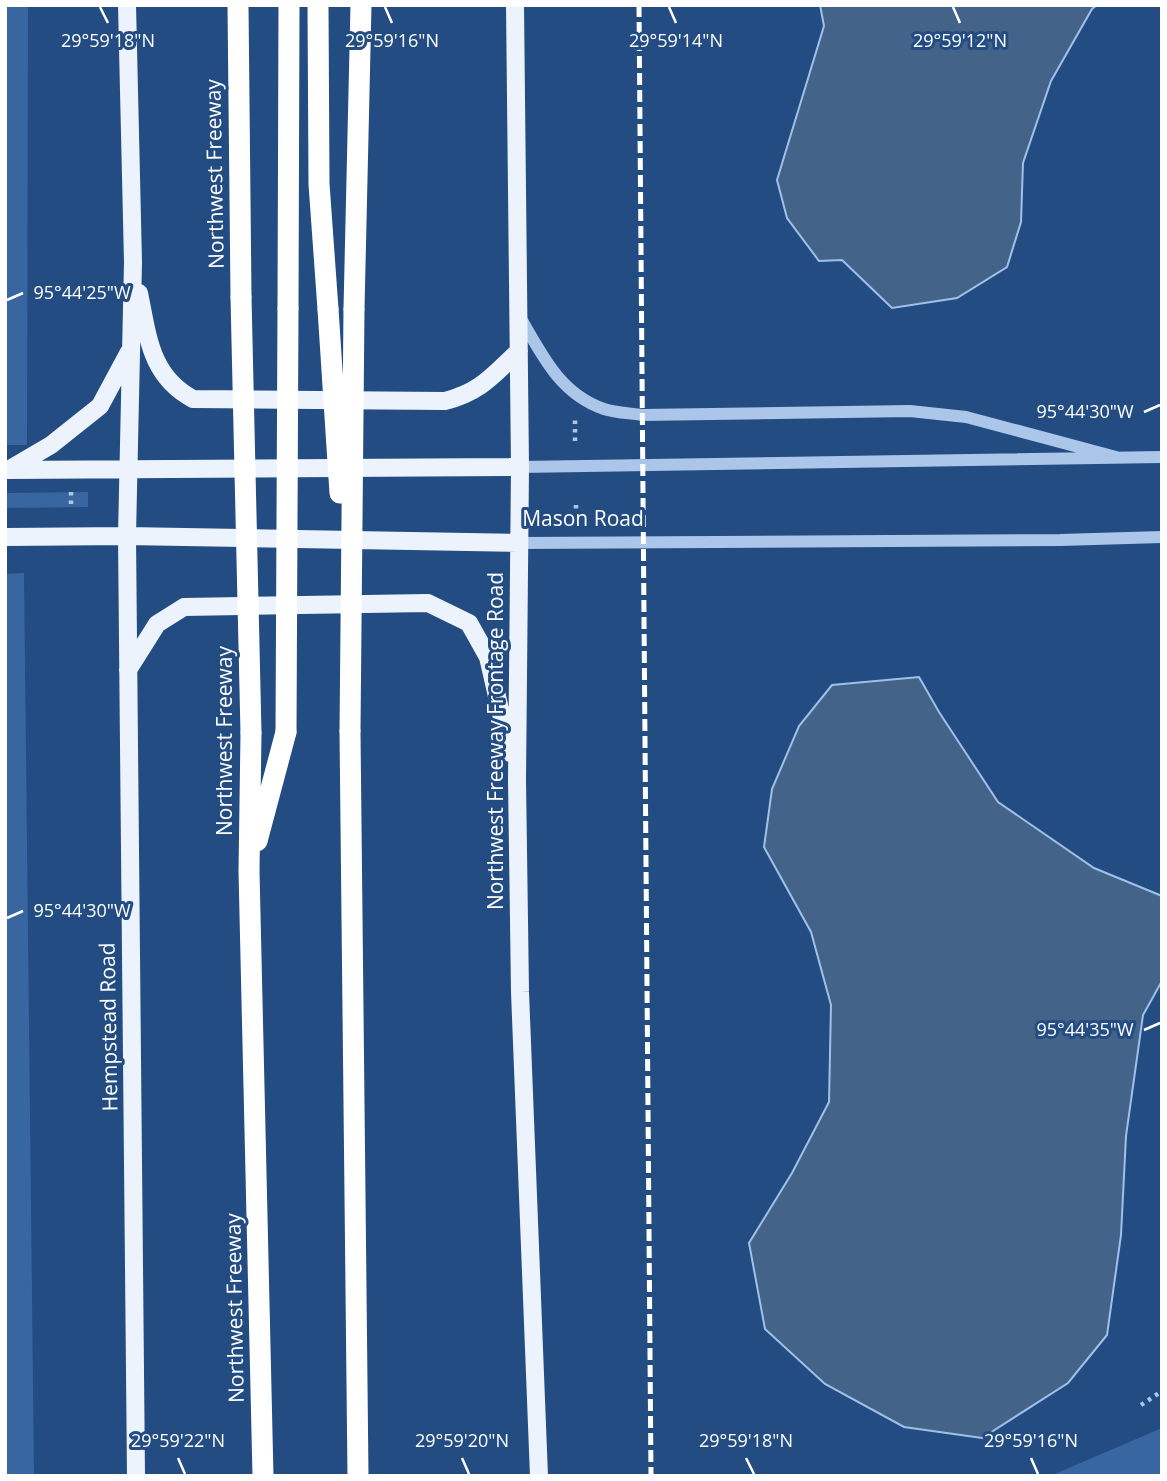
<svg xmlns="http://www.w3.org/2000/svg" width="1167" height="1481" viewBox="0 0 1167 1481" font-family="'Open Sans',sans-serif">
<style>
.green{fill:#3766a0}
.water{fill:#446389;stroke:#9fc1e9;stroke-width:2}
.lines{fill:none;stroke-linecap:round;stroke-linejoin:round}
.path{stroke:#abc6e8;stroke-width:4.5;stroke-dasharray:3.5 5;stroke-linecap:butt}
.minor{stroke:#abc6e8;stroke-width:12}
.major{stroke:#edf3fd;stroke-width:18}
.highway{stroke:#fff;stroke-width:21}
.rail{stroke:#fff;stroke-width:5;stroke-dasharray:12 5;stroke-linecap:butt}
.highway-bridge{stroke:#fff;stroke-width:21}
.ticks{fill:none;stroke:#fff;stroke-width:2.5}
.labels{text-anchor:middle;stroke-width:6;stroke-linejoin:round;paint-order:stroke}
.street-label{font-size:21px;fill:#fff;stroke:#234c82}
.ticks-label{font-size:18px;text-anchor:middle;fill:#fff;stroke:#234c82;stroke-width:6;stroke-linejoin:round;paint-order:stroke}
</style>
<rect width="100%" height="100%" fill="#234c82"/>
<!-- green -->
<path class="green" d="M5 5H28L27 445H5Z
M88 492V507L5 508V493Z
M24 573 34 1476H5V574Z
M1162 1428V1476H1050Z"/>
<!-- water -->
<path class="water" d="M820 5H1097L1092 9 1051 81 1023 163 1021 222 1007 267 957 298 892 308 842 260 819 261 787 218 777 180 824 26Z
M919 677 939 712 998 802 1094 868 1162 896V981L1143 1015 1126 1136 1121 1235 1107 1335 1068 1383 982 1438 904 1427 825 1384 765 1329 749 1243 792 1173 829 1102 831 1005 811 932 764 847 772 789 799 726 832 685Z"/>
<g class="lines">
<!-- path -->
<path class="path" d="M575 441V418
M71 492V507
M576 505V525
M1141 1405 1162 1391"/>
<!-- minor -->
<path class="minor" d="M520 317C542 355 560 394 604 409 616 413 630 413 642 415L910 411 966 417 1116 457
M520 467 1162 457
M518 543 1060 540 1162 537"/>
<!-- major -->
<path class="major" d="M127 5 133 262 127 536 136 1476
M515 5 520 467 517 780 520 992 539 1476
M139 293C148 336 150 376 193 399L445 401C481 392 493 375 519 351
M10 469 51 445 100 406 129 352
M5 470 520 467
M5 537 127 536 518 543
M128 670 157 624 184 607 428 603 469 623 488 657 510 753"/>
<!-- highway -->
<path class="highway" d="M238 5 241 297
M318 5 319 184 328 309
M288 309 289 5
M354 309 361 5
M350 731 358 1476
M251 733 249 871 263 1476
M257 841 286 732"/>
<!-- rail -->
<path class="rail" d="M639 5 651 1476"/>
<!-- highway-bridge -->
<path class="highway-bridge" d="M241 297 251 733
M328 309 340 493
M350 731 354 309
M286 732 288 309"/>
</g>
<!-- ticks -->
<path class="ticks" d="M100 7 108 23M385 7 392 23M669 7 676 23M953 7 960 23M7 300 23 293M1144 412 1160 405M7 918 23 911M1144 1030 1160 1023M178 1458 185 1474M462 1458 469 1474M746 1458 754 1474M1031 1458 1038 1474"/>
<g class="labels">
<!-- street labels -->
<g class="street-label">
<text transform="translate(215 174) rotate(-91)" y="7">Northwest Freeway</text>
<text x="583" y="526">Mason Road</text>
<text transform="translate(225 741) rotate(-90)" y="7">Northwest Freeway</text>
<text transform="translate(496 741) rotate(-90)" y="7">Northwest Freeway Frontage Road</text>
<text transform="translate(109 1027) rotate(-91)" y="7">Hempstead Road</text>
<text transform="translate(235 1308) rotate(-91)" y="7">Northwest Freeway</text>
</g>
</g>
<g class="ticks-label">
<text x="108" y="47">29°59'18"N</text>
<text x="392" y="47">29°59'16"N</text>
<text x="676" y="47">29°59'14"N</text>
<text x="960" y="47">29°59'12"N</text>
<text x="82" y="299">95°44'25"W</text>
<text x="1085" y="418">95°44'30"W</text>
<text x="82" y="917">95°44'30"W</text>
<text x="1085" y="1036">95°44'35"W</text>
<text x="178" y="1447">29°59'22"N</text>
<text x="462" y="1447">29°59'20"N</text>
<text x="746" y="1447">29°59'18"N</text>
<text x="1031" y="1447">29°59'16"N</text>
</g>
<!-- border -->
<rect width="1167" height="1481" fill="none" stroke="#ffffff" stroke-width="14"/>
</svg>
